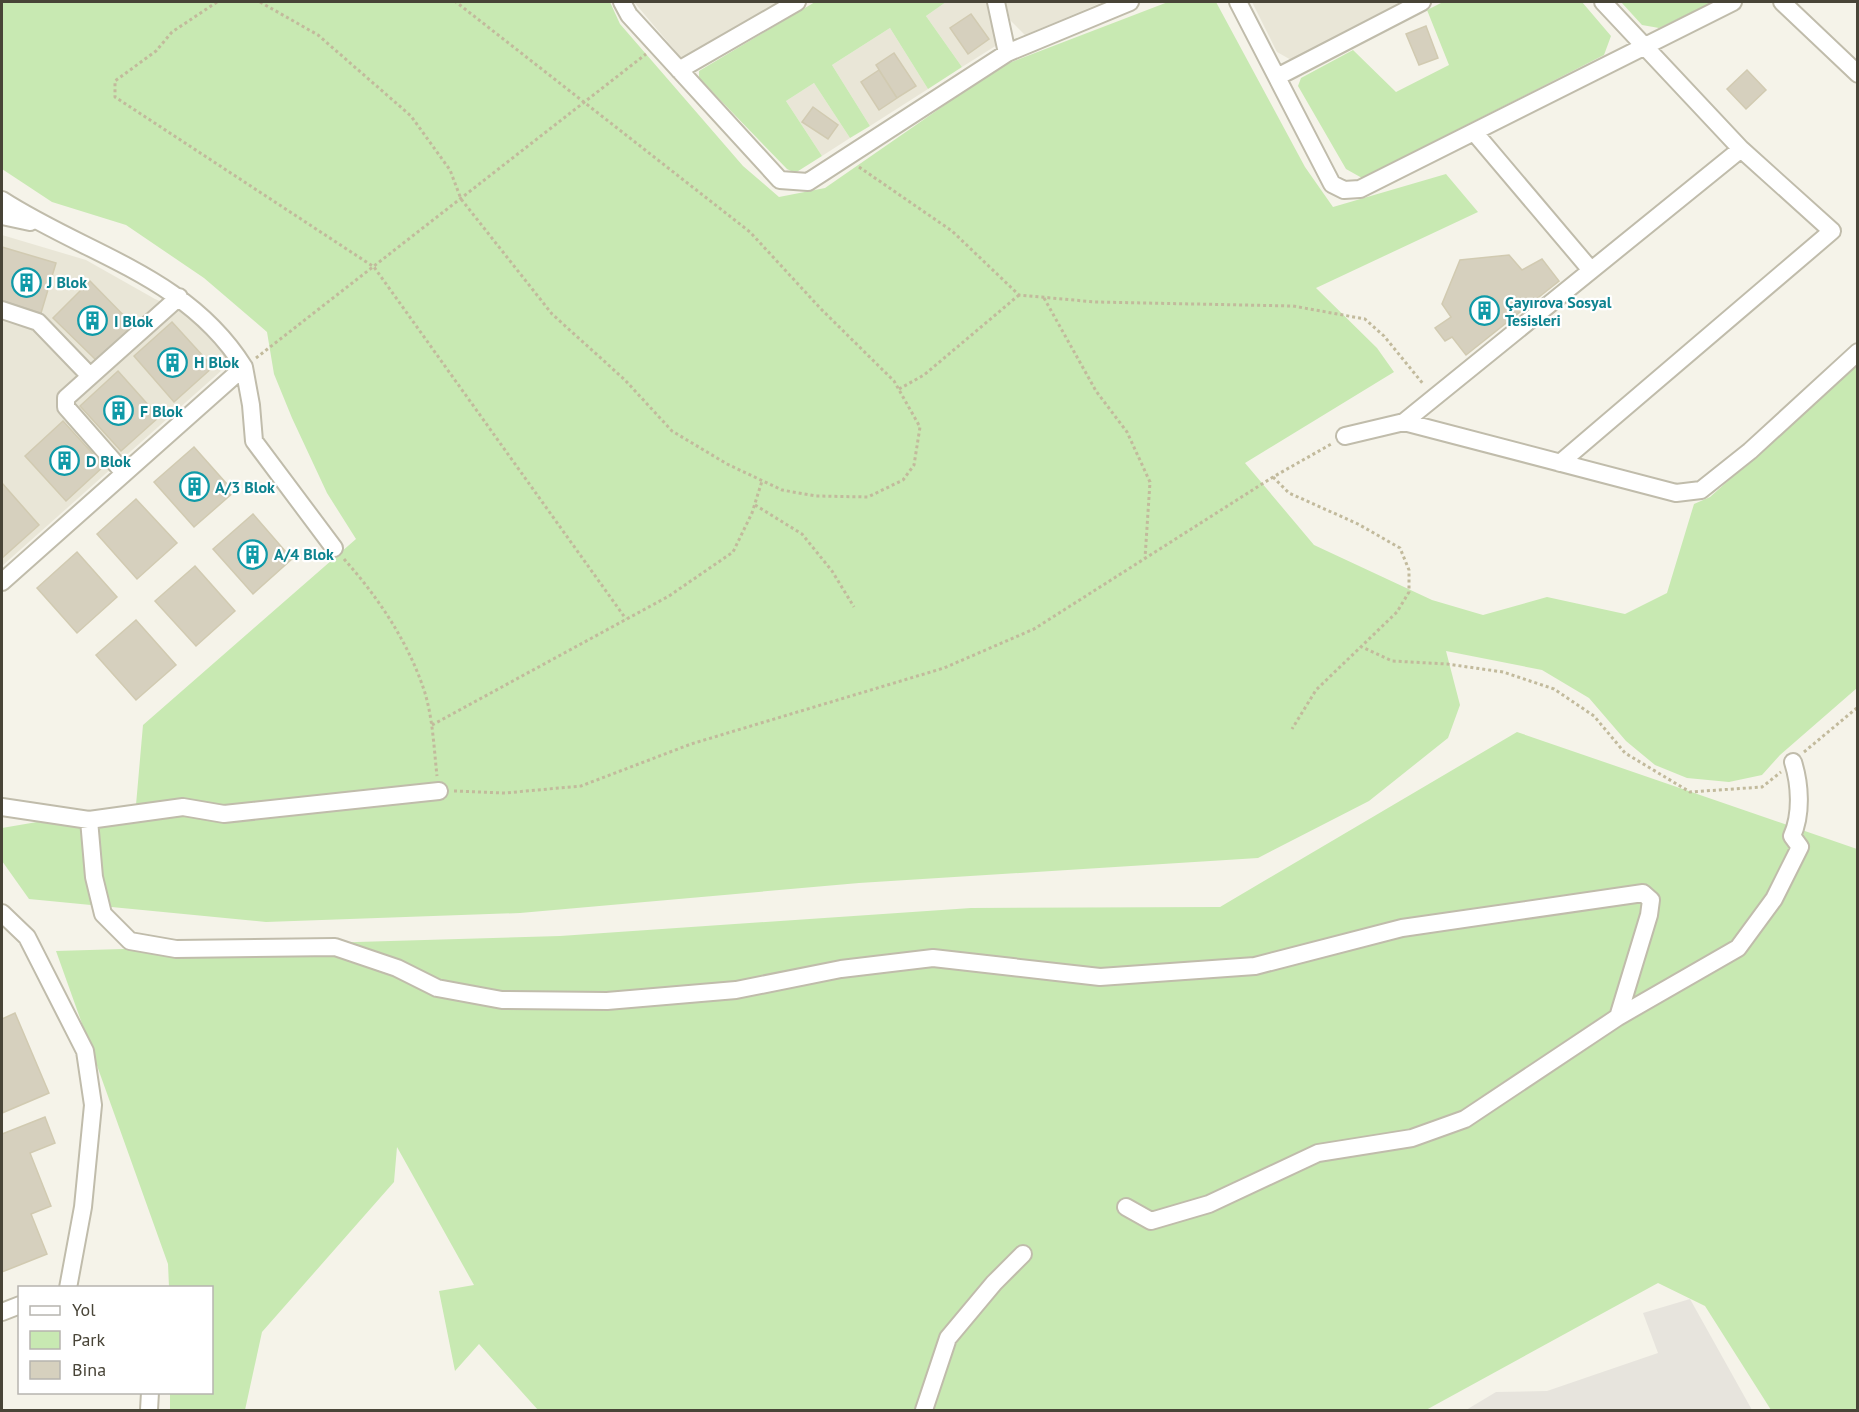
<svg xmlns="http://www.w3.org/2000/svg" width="1859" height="1412" viewBox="0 0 1859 1412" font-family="'PT Sans',sans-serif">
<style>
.residential{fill:#e9e6d7}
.industrial{fill:#e7e4dd}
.green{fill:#c8e9b2}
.building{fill:#d6d0be;stroke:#d1cab1;stroke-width:1.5}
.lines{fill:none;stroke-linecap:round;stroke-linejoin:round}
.minor-casing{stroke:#c0bcab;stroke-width:20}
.path{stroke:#c2ba9c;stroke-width:3;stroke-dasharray:3 3;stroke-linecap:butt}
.minor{stroke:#fff;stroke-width:16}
.labels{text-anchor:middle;stroke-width:4.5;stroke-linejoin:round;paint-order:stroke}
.culture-label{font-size:16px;font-weight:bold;fill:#0d838f;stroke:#fff;text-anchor:start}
</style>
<rect width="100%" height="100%" fill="#f5f3e9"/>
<!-- residential -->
<path class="residential" d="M634 2H784L683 60Z
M946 2H988L997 45 962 67 926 16Z
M1006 2H1103L1025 35 1010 20Z
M1252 2H1406L1293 61 1277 52Z
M890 28 928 89 870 126 832 65Z
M814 83 850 138 822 156 786 101Z
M2 235 86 260 155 299 185 312 231 362 2 566Z"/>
<!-- industrial -->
<path class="industrial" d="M1690 1299 1752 1410H1466L1496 1392 1547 1391 1658 1353 1643 1313Z"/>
<!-- green -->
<path class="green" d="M2 2H610L620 24 743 166 779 197 825 188 1001 66 1168 2H1216L1305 167 1333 207 1446 174 1478 212 1316 288 1377 348 1394 372 1245 463 1314 545 1432 600 1483 615 1547 597 1625 614 1667 593 1694 504 1710 497 1857 365V688L1780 755 1762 775 1729 782 1687 778 1655 765 1626 741 1589 698 1542 670 1446 651 1460 705 1448 738 1369 801 1258 858 859 883 520 913 266 922 29 899 2 861V828L136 805 143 725 356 539 327 493 292 418 274 374 267 332 204 278 126 225 52 202 2 169Z
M815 2H946L926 16 962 67 928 89 890 28 832 65 870 126 850 138 814 83 786 101 822 156 795 173 787 169 699 78V71Z
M1443 2H1582L1611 36 1604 55 1362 178 1346 169 1298 86 1301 78 1353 50 1396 92 1449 65 1427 10Z
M1621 2H1713L1659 28 1642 25Z
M1517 732 1857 849V1410H1771L1705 1306 1658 1283 1426 1410H538L479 1344 455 1371 439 1291 474 1285 397 1147 394 1182 262 1332 245 1410H170V1393L212 1392V1288L169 1287 168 1264 56 951 560 936 971 908 1220 907Z"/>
<!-- building -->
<path class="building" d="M971 14 989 39 968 54 950 28Z
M1426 26 1438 58 1419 65 1406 34Z
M894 53 916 86 897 98 876 65Z
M879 70 897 98 879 110 861 82Z
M1747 70 1766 90 1746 109 1727 89Z
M813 107 838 125 828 139 802 122Z
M2 247 56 263 41 313 2 301Z
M1509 255 1522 270 1542 259 1559 281 1466 355 1452 337 1445 341 1435 328 1451 317 1442 304 1460 260Z
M90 281 133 325 97 361 53 318Z
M172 322 213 367 174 402 134 356Z
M118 371 159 417 121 451 80 406Z
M63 421 104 466 66 501 25 456Z
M194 447 234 492 194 527 154 482Z
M2 483 39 525 2 558Z
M136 499 177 543 137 579 97 534Z
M253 514 292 559 253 594 213 549Z
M77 552 117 597 77 633 37 588Z
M195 566 235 611 196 646 155 601Z
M136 620 176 665 136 700 96 655Z
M15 1013 49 1093 2 1113V1019Z
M45 1117 55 1143 30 1153 51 1206 31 1214 47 1254 2 1272V1134Z"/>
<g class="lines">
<defs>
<path id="minor" d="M622 2 629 15 780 180 808 182 1007 53 1130 2
M996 2 1007 53
M1238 2 1332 184 1344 190 1360 189 1733 2
M1782 2 1858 74
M679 70 797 2
M1277 77 1422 2
M1474 132 1590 269
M2 200C87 255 187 276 244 367L2 582
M2 216 30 222
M2 310 38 322 90 376
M244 367 251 405 254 441 334 548
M1404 422 1676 493 1701 490 1750 451 1858 352
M1345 436 1404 422 1741 149
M1560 463 1832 231 1741 149 1603 2
M124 473 66 407V398L179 297
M2 807 89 820 183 807 224 814 439 791
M89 820 94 877 103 914 130 941 176 949 335 947 397 968 437 988 502 1000 607 1001 736 990 841 969 933 958 1100 977 1255 966 1402 928 1643 893 1651 900 1649 915 1618 1017
M2 913 27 937 85 1051 93 1105 83 1207 68 1288
M1126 1207 1151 1221 1209 1204 1318 1153 1412 1138 1465 1119 1618 1017 1738 948 1774 899 1800 847 1792 836C1802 814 1800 784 1793 762
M2 1312 20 1305
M149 1410 150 1392
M924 1410 948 1338 994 1283 1023 1254"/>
</defs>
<!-- minor casing -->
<use href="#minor" class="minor-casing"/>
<!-- path -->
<path class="path" d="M217 2 172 32 156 51 115 81V97L374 267 626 619
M260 2 318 35 411 116 450 170 461 199 552 314 625 380 672 431 727 464 782 490 816 496 868 497 903 480 914 465 920 427 894 381 821 309 750 232 456 2
M859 167 952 231 1019 295 1095 302 1293 306 1365 319 1384 336 1424 385
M1044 298 1096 391 1127 432 1150 482 1145 558
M256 358 646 54
M899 389 924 375 1019 295
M1273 477 1289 493 1358 524 1400 548 1409 570V592L1397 612 1316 690 1292 729
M755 505 802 534 832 571 854 607
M344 559C378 597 409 643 425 693 433 720 434 749 437 776
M1360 646 1392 661 1447 664 1503 672 1554 689 1594 716 1625 753 1690 792 1762 787 1781 772
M432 725 669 596 733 552 752 513 762 481
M1804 752 1858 707
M454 791 505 793 581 786 691 744 944 668 1034 629 1273 477 1333 443"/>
<!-- minor -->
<use href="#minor" class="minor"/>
</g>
<!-- icons -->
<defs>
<symbol id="building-ring" viewBox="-11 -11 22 22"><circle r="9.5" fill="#fff" stroke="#0f9aa8" stroke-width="1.5"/><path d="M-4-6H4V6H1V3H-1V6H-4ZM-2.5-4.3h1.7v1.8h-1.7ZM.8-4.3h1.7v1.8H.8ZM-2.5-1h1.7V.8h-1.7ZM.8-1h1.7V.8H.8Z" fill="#0f9aa8"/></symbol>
</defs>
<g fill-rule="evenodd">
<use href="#building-ring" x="10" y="266" width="33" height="33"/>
<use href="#building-ring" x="1468" y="294" width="33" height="33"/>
<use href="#building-ring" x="76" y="304" width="33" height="33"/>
<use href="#building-ring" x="156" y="346" width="33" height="33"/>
<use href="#building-ring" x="102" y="394" width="33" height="33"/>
<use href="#building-ring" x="48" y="444" width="33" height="33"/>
<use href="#building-ring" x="178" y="470" width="33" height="33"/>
<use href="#building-ring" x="236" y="538" width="33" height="33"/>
</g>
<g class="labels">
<!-- culture labels -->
<g class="culture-label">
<text x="47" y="288">J Blok</text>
<text x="1505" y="308">Çayırova Sosyal<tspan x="1505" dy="18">Tesisleri</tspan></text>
<text x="114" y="327">I Blok</text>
<text x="194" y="368">H Blok</text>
<text x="140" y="417">F Blok</text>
<text x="86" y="467">D Blok</text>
<text x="215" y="493">A/3 Blok</text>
<text x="274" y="560">A/4 Blok</text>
</g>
</g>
<!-- border -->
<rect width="1859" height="1412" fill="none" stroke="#484437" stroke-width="6"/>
<!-- legend -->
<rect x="18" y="1286" width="195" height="108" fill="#ffffff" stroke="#b6b4af" stroke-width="1.5"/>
<rect x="30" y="1306" width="30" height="9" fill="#ffffff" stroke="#b6b4af" stroke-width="1.5"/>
<text x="72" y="1316" font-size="18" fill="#484437">Yol</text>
<rect x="30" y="1331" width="30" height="18" fill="#c8e9b2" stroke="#b6b4af" stroke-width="1.5"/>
<text x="72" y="1346" font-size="18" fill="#484437">Park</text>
<rect x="30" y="1361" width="30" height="18" fill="#d6d0be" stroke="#b6b4af" stroke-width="1.5"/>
<text x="72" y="1376" font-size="18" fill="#484437">Bina</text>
</svg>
